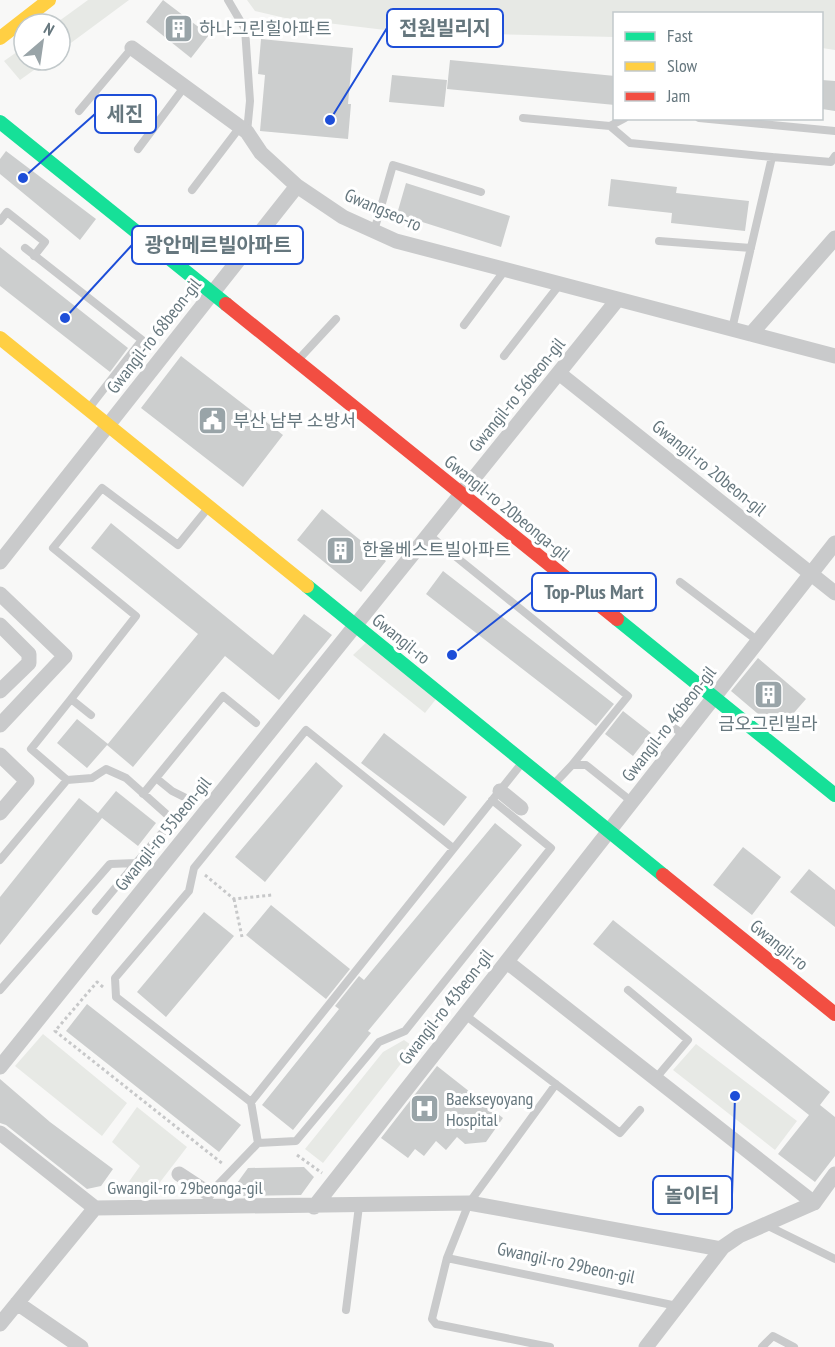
<svg xmlns="http://www.w3.org/2000/svg" width="835" height="1347" viewBox="0 0 835 1347" font-family="'PT Sans Narrow','Noto Sans KR',sans-serif">
<style>
.green{fill:#e7e9e5}
.building{fill:#cccece}
.lines{fill:none;stroke-linecap:round;stroke-linejoin:round}
.path{stroke:#c7c8c9;stroke-width:3;stroke-dasharray:3 3;stroke-linecap:butt}
.lane{stroke:#c9cacb;stroke-width:8}
.street{stroke:#c9cacb;stroke-width:15}
.fast{stroke:#16e098;stroke-width:14}
.slow{stroke:#ffcf43;stroke-width:14}
.jam{stroke:#f24e42;stroke-width:14}
.labels{text-anchor:middle;stroke-width:6;stroke-linejoin:round;paint-order:stroke}
.poi-label{font-size:18px;fill:#66777e;stroke:#fff;text-anchor:start}
.street-label{font-size:18px;fill:#66777e;stroke:#fff}
.leader{fill:none;stroke:#1d4ed8;stroke-width:2}
.callout-dot{fill:#1d4ed8;stroke:#fff;stroke-width:2}
.callout{fill:#fff;stroke:#1d4ed8;stroke-width:2}
.callout-label{font-size:20px;text-anchor:middle;font-weight:bold;fill:#66777e}
</style>
<rect width="100%" height="100%" fill="#f8f8f7"/>
<!-- green -->
<path class="green" d="M88 0H129L60 51V24H55Z
M247 0H835V50L822 48V14H614V37L402 32 285 18 255 11Z
M24 47V60H48L20 80 4 61Z
M371 638 440 694 425 713 353 655Z
M43 1034 127 1103 102 1136 15 1066Z
M404 1040 414 1047 323 1163 305 1149 383 1052Z
M696 1044 797 1121 775 1150 673 1070Z
M137 1107 187 1147 154 1190H123L140 1166 112 1142Z"/>
<!-- building -->
<path class="building" d="M163 0 209 35 191 58 146 22Z
M261 39 353 48 348 104H351L348 139 260 131 265 75 258 74Z
M450 60 615 76V105L447 89Z
M392 75 447 80 444 107 389 102Z
M822 80 835 81V111L822 109Z
M6 151 96 219 80 240 0 174V159Z
M611 179 677 187 676 193 749 201 745 231 671 223 672 213 608 206Z
M406 183 510 216 501 247 397 214Z
M0 247 128 348 110 372 0 286Z
M181 356 283 435 243 487 141 408Z
M322 509 386 561 361 592 297 540Z
M111 523 273 655 304 614 332 635 279 700 225 656 133 767 107 745 198 634 91 548Z
M443 571 614 704 596 726 426 594Z
M758 658 806 699 778 731 731 691Z
M623 711 651 733 633 756 605 734Z
M77 719 108 744 87 768 57 743Z
M384 733 467 797 444 826 361 763Z
M316 762 343 786 265 882 235 857Z
M116 791 156 823 138 846 102 818 0 945V897L79 798 98 813Z
M495 823 522 845 368 1031 371 1033 293 1130 262 1105 339 1009 335 1006 359 976 364 980Z
M743 847 781 877 752 915 713 885Z
M809 869 835 890V927L790 892Z
M271 905 350 969 326 999 246 935Z
M204 912 234 936 166 1017 137 992Z
M613 920 830 1092 820 1105 835 1117V1156L815 1182 778 1154 809 1115 593 944Z
M87 1004 241 1125 219 1152 66 1031Z
M437 1066 503 1118 486 1142 465 1144 457 1137 446 1150 436 1141 424 1156 415 1149 408 1158 381 1138Z
M0 1079 50 1122 113 1169 101 1186 87 1189 6 1125 0 1123Z
M304 1167 314 1177 301 1195 232 1196V1190L248 1168Z"/>
<g class="lines">
<!-- path -->
<path class="path" d="M205 875 234 899 272 895
M234 899 242 937
M103 987 97 982 55 1031 223 1164
M297 1155 322 1173"/>
<!-- lane -->
<path class="lane" d="M228 0 245 29 250 101 247 132
M79 111 132 48
M523 118 610 126 625 118
M699 118 835 131
M610 126 630 143 772 157 732 329
M138 149 185 86
M772 157 831 162 835 156
M192 190 240 127
M0 221 7 212 45 242 34 256
M374 231 393 165 481 192
M659 241 751 248
M25 248 142 340 89 408
M464 325 505 270
M504 356 560 284
M298 360 336 319
M429 535 628 696 572 765
M680 582 758 641
M91 715 71 699 136 616 53 548 102 488 178 545 208 508
M673 727 684 735
M156 778 172 791 190 800
M67 780 31 749 71 699
M554 784 572 765H586L626 797
M143 794 223 696 256 723
M0 860 67 780 92 778 106 769 126 778 173 820 136 863 110 864 0 990
M96 911 136 863
M628 990 688 1040 656 1078
M465 1015 620 1133 640 1110
M251 1102 522 763
M258 1143 251 1102 116 997 115 978 189 891 194 868 306 730 453 848
M209 1194 258 1143 296 1141 379 1042 405 1031 551 848 492 800
M766 1225 835 1259
M447 1258 677 1306
M346 1310 359 1206
M550 1347 436 1324 432 1319 447 1258 469 1203 556 1084
M762 1347 773 1336 794 1347"/>
<!-- street -->
<path class="street" d="M132 48 247 132 261 153 297 186 343 217 396 241 835 356
M751 334 835 238
M560 374 835 593
M0 562 297 186
M0 594 65 656 0 725
M0 625 29 654V663L0 691
M0 755 27 781 0 813
M500 791 521 808
M507 962 814 1203
M0 1067 618 299
M0 1133 95 1208 469 1203 721 1249
M179 1174 208 1193
M314 1207 835 543
M17 1303 81 1347
M0 1324 95 1208
M646 1347 723 1247 739 1236 814 1203 835 1174"/>
<!-- fast -->
<path class="fast" d="M0 122 226 304
M307 586 663 875
M617 619 835 795"/>
<!-- slow -->
<path class="slow" d="M0 38 49 0
M0 338 307 586"/>
<!-- jam -->
<path class="jam" d="M226 304 617 619
M663 875 835 1014"/>
</g>
<!-- icons -->
<defs>
<symbol id="building-square" viewBox="-11 -11 22 22"><rect x="-9" y="-9" width="18" height="18" rx="4" fill="#99a4a8" stroke="#fff"/><path d="M-4-6H4V6H1V3H-1V6H-4ZM-2.5-4.3h1.7v1.8h-1.7ZM.8-4.3h1.7v1.8H.8ZM-2.5-1h1.7V.8h-1.7ZM.8-1h1.7V.8H.8Z" fill="#fff"/></symbol>
<symbol id="civic-square" viewBox="-11 -11 22 22"><rect x="-9" y="-9" width="18" height="18" rx="4" fill="#99a4a8" stroke="#fff"/><path d="M-.6-6.5H3V-4.5H.6V-3L4-1V1h2V6H-6V1h2V-1L-.6-3ZM-1.2 2.5V6h2.4V2.5Z" fill="#fff"/></symbol>
<symbol id="hospital-square" viewBox="-11 -11 22 22"><rect x="-9" y="-9" width="18" height="18" rx="4" fill="#99a4a8" stroke="#fff"/><path d="M-5-5h3v3.5h4V-5h3V5h-3V1.5h-4V5h-3Z" fill="#fff"/></symbol>
</defs>
<g fill-rule="evenodd">
<use href="#building-square" x="162" y="12" width="33" height="33"/>
<use href="#civic-square" x="196" y="404" width="33" height="33"/>
<use href="#building-square" x="324" y="534" width="33" height="33"/>
<use href="#building-square" x="752" y="678" width="33" height="33"/>
<use href="#hospital-square" x="408" y="1092" width="33" height="33"/>
</g>
<g class="labels">
<!-- poi labels -->
<g class="poi-label">
<text x="199" y="35">하나그린힐아파트</text>
<text x="233" y="427">부산 남부 소방서</text>
<text x="362" y="556">한울베스트빌아파트</text>
<text x="768" y="730" text-anchor="middle">금오그린빌라</text>
<text x="446" y="1105">Baekseyoyang<tspan x="446" dy="21">Hospital</tspan></text>
</g>
<!-- street labels -->
<g class="street-label">
<text transform="translate(383 210) rotate(23)" y="6">Gwangseo-ro</text>
<text transform="translate(154 336) rotate(-52)" y="6">Gwangil-ro 68beon-gil</text>
<text transform="translate(517 395) rotate(-51)" y="6">Gwangil-ro 56beon-gil</text>
<text transform="translate(709 468) rotate(39)" y="6">Gwangil-ro 20beon-gil</text>
<text transform="translate(507 508) rotate(39)" y="6">Gwangil-ro 20beonga-gil</text>
<text transform="translate(401 639) rotate(39)" y="6">Gwangil-ro</text>
<text transform="translate(669 724) rotate(-52)" y="6">Gwangil-ro 46beon-gil</text>
<text transform="translate(163 834) rotate(-51)" y="6">Gwangil-ro 55beon-gil</text>
<text transform="translate(779 945) rotate(39)" y="6">Gwangil-ro</text>
<text transform="translate(446 1007) rotate(-52)" y="6">Gwangil-ro 43beon-gil</text>
<text x="185" y="1194">Gwangil-ro 29beonga-gil</text>
<text transform="translate(566 1263) rotate(12)" y="6">Gwangil-ro 29beon-gil</text>
</g>
</g>
<!-- callouts -->
<path class="leader" d="M330 120L387 28M23 178L95 114M65 318L132 245M452 655L532 592M735 1096L732 1195"/>
<g class="callout-dot">
<circle cx="330" cy="120" r="6"/>
<circle cx="23" cy="178" r="6"/>
<circle cx="65" cy="318" r="6"/>
<circle cx="452" cy="655" r="6"/>
<circle cx="735" cy="1096" r="6"/>
</g>
<g class="callout">
<rect x="387" y="9" width="116" height="38" rx="6"/>
<rect x="95" y="95" width="61" height="38" rx="6"/>
<rect x="132" y="226" width="171" height="38" rx="6"/>
<rect x="532" y="573" width="124" height="38" rx="6"/>
<rect x="653" y="1176" width="79" height="38" rx="6"/>
</g>
<g class="callout-label">
<text x="445" y="35">전원빌리지</text>
<text x="125" y="121">세진</text>
<text x="218" y="252">광안메르빌아파트</text>
<text x="594" y="599">Top-Plus Mart</text>
<text x="692" y="1202">놀이터</text>
</g>
<!-- legend -->
<rect x="613" y="12" width="210" height="108" fill="#ffffff" stroke="#c2c9cb" stroke-width="1.5"/>
<rect x="625" y="32" width="30" height="9" fill="#16e098" stroke="#c2c9cb" stroke-width="1.5"/>
<text x="667" y="42" font-size="18" fill="#66777e">Fast</text>
<rect x="625" y="62" width="30" height="9" fill="#ffcf43" stroke="#c2c9cb" stroke-width="1.5"/>
<text x="667" y="72" font-size="18" fill="#66777e">Slow</text>
<rect x="625" y="92" width="30" height="9" fill="#f24e42" stroke="#c2c9cb" stroke-width="1.5"/>
<text x="667" y="102" font-size="18" fill="#66777e">Jam</text>
<!-- north arrow -->
<g transform="translate(42 42) rotate(29)"><circle r="28" fill="#ffffff" stroke="#c2c9cb" stroke-width="1.5"/>
<path d="M0-4.5L10 22L0 15L-10 22Z" fill="#99a4a8"/>
<text y="-9" font-size="16" font-weight="bold" text-anchor="middle" fill="#66777e">N</text>
</g>
</svg>
